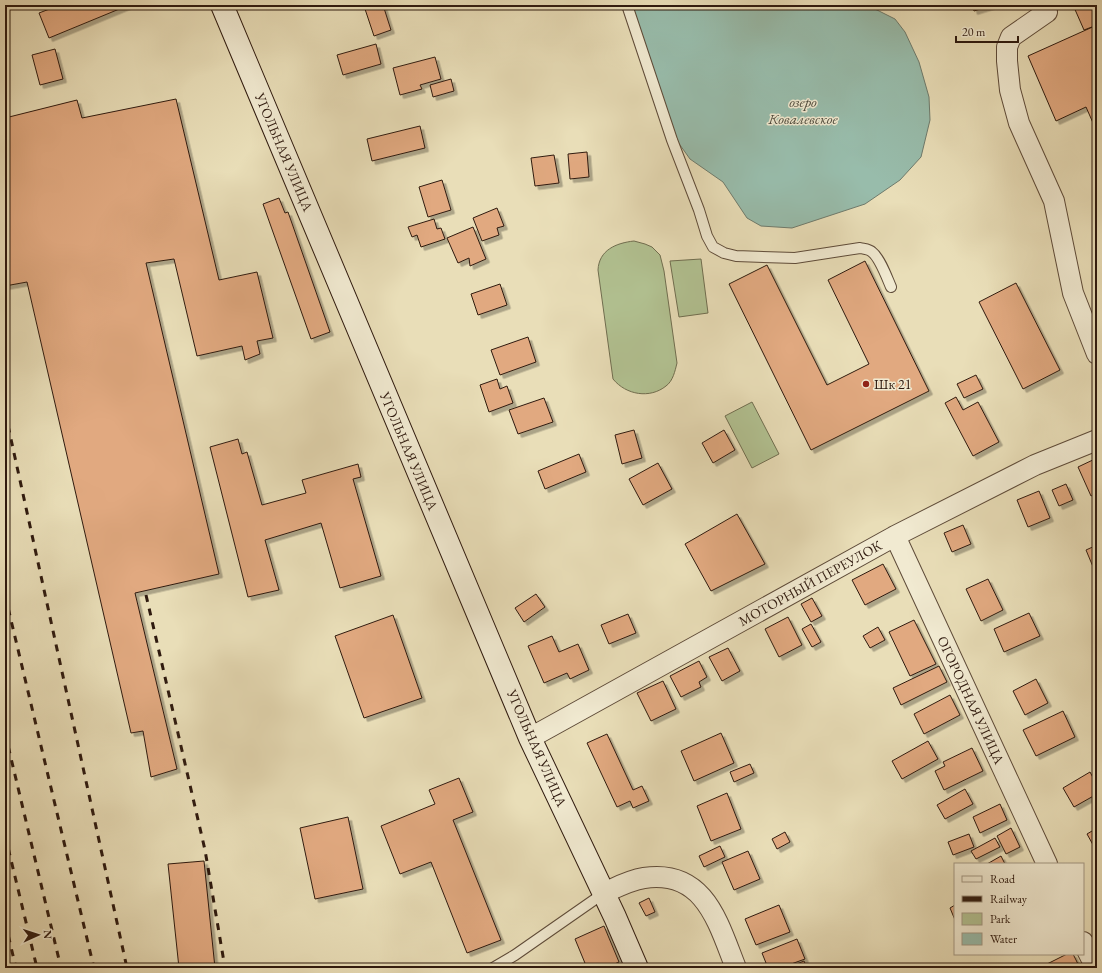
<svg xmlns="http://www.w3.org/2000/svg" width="1102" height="973" viewBox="0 0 1102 973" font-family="'EB Garamond',serif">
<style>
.green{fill:#b2c292;stroke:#706e50}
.water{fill:#98bcab;stroke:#6e7b6d}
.building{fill:#e1a980;stroke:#2f1a0f;filter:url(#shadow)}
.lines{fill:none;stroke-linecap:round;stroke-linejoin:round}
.lane-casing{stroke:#5e4b39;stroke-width:12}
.street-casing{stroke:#5e4b39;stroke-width:22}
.secondary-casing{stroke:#2f1a0f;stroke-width:24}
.lane{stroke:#f1ead1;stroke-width:10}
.street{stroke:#f1ead1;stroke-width:20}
.secondary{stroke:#f1ead1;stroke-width:22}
.rail{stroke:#2f1a0f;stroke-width:3;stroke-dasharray:7 7;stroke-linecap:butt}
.poi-dot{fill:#8f2418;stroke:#f1ead1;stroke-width:1.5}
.labels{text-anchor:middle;stroke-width:3;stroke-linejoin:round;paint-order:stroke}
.street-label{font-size:14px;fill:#2f1a0f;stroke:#f1ead1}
.poi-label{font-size:14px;fill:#2f1a0f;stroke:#f1ead1;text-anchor:start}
.water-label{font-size:15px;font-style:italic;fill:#4e4b3e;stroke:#f1ead1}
</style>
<defs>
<filter id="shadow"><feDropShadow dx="3.5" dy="3.5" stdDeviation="0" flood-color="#0004"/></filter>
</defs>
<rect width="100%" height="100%" fill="#e9deb8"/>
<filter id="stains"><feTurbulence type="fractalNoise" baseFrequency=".005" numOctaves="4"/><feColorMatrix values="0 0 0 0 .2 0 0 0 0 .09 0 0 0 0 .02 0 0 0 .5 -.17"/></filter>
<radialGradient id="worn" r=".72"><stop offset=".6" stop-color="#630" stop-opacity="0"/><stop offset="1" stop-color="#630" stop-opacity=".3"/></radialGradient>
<!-- green -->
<path class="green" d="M634 241 645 244 652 247 660 255 664 271 677 363C675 371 673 381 666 386 650 399 626 395 613 379L598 270C599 250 616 243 634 241Z
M701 259 708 313 679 317 670 261Z
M752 402 779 454 752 468 725 416Z"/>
<!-- water -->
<path class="water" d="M629 5H867L895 19 905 32 919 62 929 97 930 120 921 157 900 180 865 204 792 228 761 226 747 218 723 182 690 159 675 138Z"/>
<!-- building -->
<path class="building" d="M60 5H129L49 38 39 13Z
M377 5H383L391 30 374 36 365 9Z
M972 5H993L974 11Z
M1073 5H1097V25L1084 30Z
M1097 25V132L1086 107 1056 121 1028 56Z
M376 44 381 64 343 75 337 55Z
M55 49 63 79 40 85 32 55Z
M435 57 441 79 420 85 422 89 400 95 393 68Z
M451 79 454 91 433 97 430 85Z
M176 99 219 280 257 272 273 338 257 341 260 354 245 360 242 346 197 356 174 259 146 263 219 574 135 593 177 769 151 777 143 731 131 733 27 282 5 286V118L77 100 82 118Z
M420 126 425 148 372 161 367 139Z
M587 152 589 177 570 179 568 154Z
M554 155 559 183 535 186 531 158Z
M442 180 451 210 428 217 419 187Z
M279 198 285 213 288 212 330 332 311 339 263 204Z
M497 208 504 226 497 228 499 235 482 241 473 218Z
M434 219 437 229 441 228 445 239 421 247 417 235 412 237 408 227Z
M473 227 486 259 470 266 469 258 458 263 447 238Z
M865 261 929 391 811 450 729 284 767 265 827 385 869 364 828 280Z
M1016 283 1060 370 1023 389 979 302Z
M500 284 507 305 478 315 471 294Z
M528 337 536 362 500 375 491 350Z
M976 375 983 389 964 398 957 384Z
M497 379 500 389 507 386 513 403 489 412 480 385Z
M956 397 963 410 978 402 999 442 973 456 945 403Z
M544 398 553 422 518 434 509 410Z
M634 430 642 458 622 464 615 435Z
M724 430 735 450 713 463 702 443Z
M238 439 242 454 247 452 262 505 306 493 302 480 358 464 361 477 353 479 381 576 340 588 321 523 265 540 279 590 248 597 210 447Z
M579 454 586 472 545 489 538 471Z
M1097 458V493L1091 496 1078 467Z
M658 463 672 489 643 505 629 479Z
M1066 484 1073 500 1059 506 1052 490Z
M1039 491 1050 518 1028 527 1017 500Z
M737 514 765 564 711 591 685 544Z
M963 525 971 544 952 552 944 533Z
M1097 545V573L1096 574 1086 550Z
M883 564 896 589 865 605 852 580Z
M988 579 1003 610 981 621 966 589Z
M536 594 545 607 524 622 515 608Z
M812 598 822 616 811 622 801 604Z
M1029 613 1040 636 1004 652 994 629Z
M628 614 636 633 609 644 601 625Z
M393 615 422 698 364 718 335 636Z
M788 617 802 645 779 657 765 629Z
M914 620 936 664 910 676 889 632Z
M811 624 821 642 812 647 802 629Z
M878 627 885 640 870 648 863 636Z
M552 636 559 652 578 644 589 670 570 679 567 673 544 683 528 646Z
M728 648 740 671 722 681 709 657Z
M699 661 707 677 699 682 701 687 681 697 670 676Z
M939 666 947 682 901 705 893 688Z
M1036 679 1048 703 1025 715 1013 691Z
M663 681 676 709 651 721 637 693Z
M950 695 960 715 924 734 914 714Z
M1063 711 1075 737 1036 756 1023 730Z
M721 733 734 763 694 781 681 751Z
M607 734 633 790 642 786 649 801 633 808 630 801 617 807 587 743Z
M928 741 938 759 902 779 892 761Z
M972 748 983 771 944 790 935 771 945 766 943 762Z
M750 764 754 773 734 782 730 772Z
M1090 772 1097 785V794L1074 807 1063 788Z
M459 778 473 812 453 820 501 940 467 953 431 862 400 874 381 826 435 804 429 790Z
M965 789 973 804 945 819 937 805Z
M727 793 741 829 711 841 697 806Z
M1000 804 1007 820 980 833 973 817Z
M348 817 363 889 315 899 300 828Z
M1011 828 1020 847 1006 854 997 836Z
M1097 828V852L1087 834Z
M785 832 790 842 777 849 772 839Z
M969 834 974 847 953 855 948 842Z
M995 838 1000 847 976 859 971 851Z
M720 846 725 857 704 867 699 856Z
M748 851 760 879 734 890 722 862Z
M1001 856 1005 864H987Z
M204 861 215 968H179L168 864Z
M649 898 655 912 646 916 639 903Z
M779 905 790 932 756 945 745 919Z
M955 905V920L950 908Z
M604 926 619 962 605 968H587L575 939Z
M797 939 805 959 780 968H768L762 953Z
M1067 954H1073L1080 968H1044L1043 966Z
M804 961 807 968H787Z"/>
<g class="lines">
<defs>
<path id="lane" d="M627 5 672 140 699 210 707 236 713 247 724 253 736 256 795 258 860 248C864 249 869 249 872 252 880 258 887 278 891 287
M493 968 515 955 604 893"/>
<path id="street" d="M1047 12 1011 37 1007 47V61L1010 90 1019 123 1054 201 1073 293 1097 354
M895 536 1047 864
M530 738 895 536 1035 465 1097 440
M604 893C617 887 630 880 644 878 705 869 718 923 736 968
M1083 942 1096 968"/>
<path id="secondary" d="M222 5 530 738 615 917 637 968"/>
</defs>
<!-- lane casing -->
<use href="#lane" class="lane-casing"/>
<!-- street casing -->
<use href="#street" class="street-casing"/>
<!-- secondary casing -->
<use href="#secondary" class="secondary-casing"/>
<!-- lane -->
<use href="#lane" class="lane"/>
<!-- street -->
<use href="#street" class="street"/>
<!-- secondary -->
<use href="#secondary" class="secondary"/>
<!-- rail -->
<path class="rail" d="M5 412 127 968
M5 595 94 968
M146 595 205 850 225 968
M5 733 61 968
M5 835 37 968
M5 922 16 968"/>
</g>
<!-- markers -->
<circle class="poi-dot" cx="866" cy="384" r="4"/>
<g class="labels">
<!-- street labels -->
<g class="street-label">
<text transform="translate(284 152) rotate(67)" y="5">УГОЛЬНАЯ УЛИЦА</text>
<text transform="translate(409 451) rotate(67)" y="5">УГОЛЬНАЯ УЛИЦА</text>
<text transform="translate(810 583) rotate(-29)" y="5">МОТОРНЫЙ ПЕРЕУЛОК</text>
<text transform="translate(971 700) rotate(65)" y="5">ОГОРОДНАЯ УЛИЦА</text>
<text transform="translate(537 748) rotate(66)" y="5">УГОЛЬНАЯ УЛИЦА</text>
</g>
<!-- poi labels -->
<g class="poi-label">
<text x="874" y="389">Шк 21</text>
</g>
<!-- water labels -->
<g class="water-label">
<text x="803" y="107">озеро<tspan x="803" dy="17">Ковалевское</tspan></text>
</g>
</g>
<!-- margin -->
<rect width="1102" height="973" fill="none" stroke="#e9deb8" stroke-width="20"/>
<rect x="6" y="6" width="1090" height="961" fill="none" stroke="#2f1a0f" stroke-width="2"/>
<rect x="10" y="10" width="1082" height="953" fill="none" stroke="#2f1a0f"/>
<!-- legend -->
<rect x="954" y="863" width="130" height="92" fill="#f1ead1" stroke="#a39783"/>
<rect x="962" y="876" width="20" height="6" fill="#f1ead1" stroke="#a39783"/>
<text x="990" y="883" font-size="12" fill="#2f1a0f">Road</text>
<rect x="962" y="896" width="20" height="6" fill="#2f1a0f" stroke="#a39783"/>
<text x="990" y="903" font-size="12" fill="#2f1a0f">Railway</text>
<rect x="962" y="913" width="20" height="12" fill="#b2c292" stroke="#a39783"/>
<text x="990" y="923" font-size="12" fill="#2f1a0f">Park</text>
<rect x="962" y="933" width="20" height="12" fill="#98bcab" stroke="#a39783"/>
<text x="990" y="943" font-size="12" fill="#2f1a0f">Water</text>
<!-- north arrow -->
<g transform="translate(38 935) rotate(87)" stroke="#f1ead1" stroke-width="3" paint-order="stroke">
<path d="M0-3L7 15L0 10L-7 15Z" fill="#2f1a0f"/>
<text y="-6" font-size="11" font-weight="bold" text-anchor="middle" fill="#2f1a0f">N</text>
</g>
<!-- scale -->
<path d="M956 36v6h62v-6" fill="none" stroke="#2f1a0f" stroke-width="2"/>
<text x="962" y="36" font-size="12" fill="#2f1a0f" stroke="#f1ead1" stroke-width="3" paint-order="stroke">20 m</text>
<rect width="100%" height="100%" filter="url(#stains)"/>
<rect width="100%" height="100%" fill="url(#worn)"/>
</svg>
